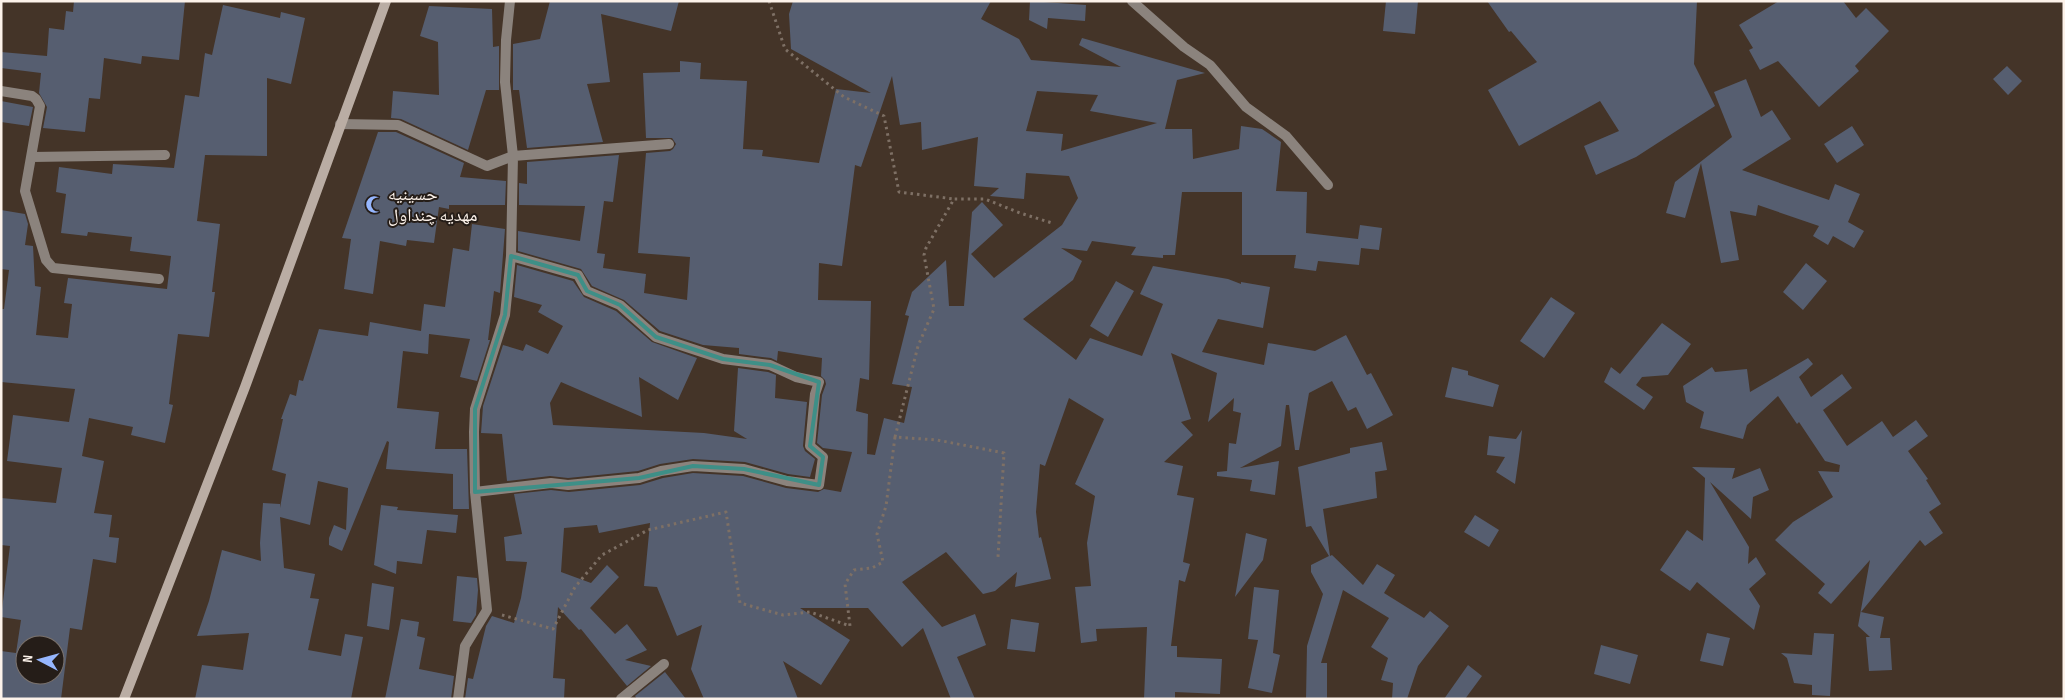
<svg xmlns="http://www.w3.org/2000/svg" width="2065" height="700" viewBox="0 0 2065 700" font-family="'Sofia Sans Condensed','Noto Naskh Arabic',sans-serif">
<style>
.building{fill:#565e70;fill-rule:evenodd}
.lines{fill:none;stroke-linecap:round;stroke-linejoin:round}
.path{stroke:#7e7065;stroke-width:3;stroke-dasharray:2.5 4;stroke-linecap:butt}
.minor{stroke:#8b837d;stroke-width:10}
.secondary{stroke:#baada4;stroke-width:10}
.marked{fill:none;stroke:#3e8f87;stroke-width:4;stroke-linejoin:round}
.labels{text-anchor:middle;stroke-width:4;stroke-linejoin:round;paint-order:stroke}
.poi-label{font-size:18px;fill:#fcf2ea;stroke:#251d18;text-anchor:start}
</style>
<rect width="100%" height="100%" fill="#443428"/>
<!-- building -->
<path class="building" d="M74 1H185L179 60 142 56 141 64 104 58 100 99 89 98 85 132 43 128 47 107 39 93 41 73 1 68V52L47 56 49 28 64 30 66 11 73 12Z
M550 1H679L671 31 601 14 610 82 587 84 603 142 527 148 519 90H513V44L540 39Z
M793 1H991L981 19 1019 39 1031 60 1121 67 1079 45 1082 38 1205 73 1177 80 1165 129H1192L1193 159 1239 149 1241 126 1262 129 1281 142 1276 191 1307 192 1306 233 1358 239 1360 225 1382 228 1379 250 1361 248 1359 265 1318 261 1316 271 1294 268 1296 255H1242V192H1182L1175 255H1163V258L1131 255 1136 247 1092 241 1087 251 1061 248 1082 261 1073 280 1023 319 1076 360 1090 338 1142 356 1163 304 1140 294 1153 266 1228 279 1241 284V282L1270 287 1263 328 1218 319 1202 352 1264 365 1268 343 1315 351 1346 335 1367 375 1371 373 1393 415 1367 429 1356 407 1348 411 1332 381 1309 393 1299 450H1295L1289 405H1286L1281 446 1240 468 1279 461 1275 495 1250 491 1252 480 1217 476V472L1227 471 1229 443 1236 444 1241 413 1233 411 1234 398 1208 422 1217 373 1171 353 1191 419 1181 422 1193 435 1164 462 1183 466 1177 495 1194 498 1183 562 1190 564 1185 582 1179 580 1171 646H1177V657L1222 659 1220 694 1175 692V699H1144L1147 627 1096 629 1097 641 1081 643 1075 587 1091 586 1087 543 1095 496 1075 484 1104 419 1069 398 1045 466 1040 464 1036 512 1039 538 1041 537 1051 579 1015 587 1017 572 995 591 983 594 946 552 902 582 942 627 975 614 986 645 957 657 975 699H951L923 628 902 647 868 608H800L850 640 821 685 783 661 798 699H704L691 669 702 625 677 636 657 587 644 586 650 523 599 533 597 525 564 528 561 572 591 583 607 565 619 577 590 608 615 634 627 624 647 650 625 660 651 666 627 686 581 629 579 630 558 607 553 678 565 679 564 699H465L468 678 473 679 486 626 492 616 514 623 521 598 527 562 506 561 504 537 522 534 514 494 551 490 569 492 640 485 663 478 693 473 743 476 786 488 818 492 824 489 841 492 852 452 823 448 817 443 822 395 826 384 825 380 821 376 822 358 778 351 777 361 771 358 739 354V348L703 345 660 331 624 300 592 286 581 269 518 251V231L580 241 585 206 519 205V183L527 184V162L619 155 613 202 604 201 597 253 605 254 603 268 646 274 644 293 687 300 690 257 638 253 646 153 670 151 673 149 676 144 672 138H646L643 73 680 72V61L701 63 700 79 747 81 743 149 763 150 762 156 819 163 836 89 871 93 791 49 789 14ZM892 76 900 125 921 122 922 150 978 137 974 186 999 188 990 196 1024 199 1026 173 1069 176 1078 198 1062 225 994 278 971 254 1003 225 982 202 972 212 964 306H949L946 260 912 292 905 315 909 316 892 384 912 387 904 423 884 418 875 455 867 454 868 414 856 411 860 378 869 380 871 301 818 300 819 263 842 266 855 165 861 167ZM1037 91 1098 95 1090 111 1157 123 1061 151 1063 134 1026 131Z
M1030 1 1086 5 1085 21 1048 18 1047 29 1029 20Z
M1386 1H1418L1415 34 1383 31Z
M1487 1H1697L1694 64 1715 106 1636 157 1596 175 1584 146 1619 131 1600 101 1519 146 1488 90 1537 62 1511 31 1509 32Z
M1779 1H1843L1856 18 1866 8 1889 31 1855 66 1859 71 1819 107 1778 61 1760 70 1749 50 1753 48 1739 25Z
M223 5 280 18 281 12 305 18 291 84 267 78V156L205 155 197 221 220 224 212 292H215L209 337 178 334 169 404 173 405 165 443 131 435 133 427 89 418 82 456 104 461 94 513 112 515 109 537 119 538 116 563 93 559 82 630 70 628 61 699H1V651L16 653 21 620 1 617 10 546 1 545V498L56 503 62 468 7 461 13 415 69 422 75 389 1 382V309H4L9 270 1 269V210L25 214 28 224 25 245 33 246 35 286 41 287 36 335 68 338 72 304 64 303 68 278 167 289 171 256 130 251 132 237 88 232 87 236 61 233 66 194 56 192 59 167 112 174 113 164 174 168 185 95 199 97 205 53 212 55ZM25 645H55V675H25Z
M429 6 492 9 493 47 499 46V90H486L468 150 401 119 391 118 393 91 439 95 438 42 420 36Z
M2007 66 2022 81 2008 95 1993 79Z
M1746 79 1761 117 1772 110 1791 139 1742 170 1829 200 1835 184 1860 194 1848 222 1864 231 1854 248 1833 236 1828 245 1813 236 1819 226 1758 205 1756 216 1730 211 1739 260 1721 263 1701 163 1685 218 1666 213 1675 182 1732 137 1714 92Z
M1 101 33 107 29 126 1 122Z
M1852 126 1864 145 1837 163 1824 144Z
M378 132H396L464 163 460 177 506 181 505 205H449V209L439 207 434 243 407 240 406 246 380 241 373 294 344 289 351 239 342 238Z
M472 224 505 229 500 293 494 291 488 340H490L477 381 460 377 470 339 429 334 428 354 403 351 397 408 439 412 435 449H467L469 509H453V474L386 469 389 442 387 441 342 551 329 545V538L334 525 346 530 348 488 318 481 310 525 280 517 284 568 315 574 310 598 319 599 308 650 341 656 345 634 363 637 351 699H195L202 665 243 670 249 633 197 636 209 601 222 550 261 561 260 543 263 503 280 504V508L286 474 272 470 283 419H281L290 394 296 396 299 380 303 381 319 329 368 336 370 322 421 331 424 304 445 307 453 248 469 251Z
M1806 263 1827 281 1803 310 1783 292Z
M517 265 573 281 584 297 616 311 652 342 697 358 678 400 639 377 642 417 561 382 550 403 553 425 704 433 747 439 734 431 738 368 768 372 776 375 775 398 807 402 803 446 805 451 815 459 810 477 788 474 745 462 693 459 660 464 638 471 568 478 550 476 507 481 502 434 481 433 483 406 503 345 523 351 526 344 548 354 563 326 538 312 542 305 514 297Z
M1116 281 1134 291 1108 337 1090 326Z
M1551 297 1575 313 1544 358 1520 341Z
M1662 323 1691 344 1668 375 1642 377 1636 385 1653 397 1644 410 1604 382 1611 367 1620 374Z
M1808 358 1813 364 1799 377 1811 397 1842 374 1852 388 1823 410 1847 446 1882 421 1893 437 1916 420 1928 436 1908 451 1928 479 1926 480 1941 504 1929 512 1943 533 1925 546 1920 540 1861 612 1884 617 1880 638H1890L1892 670 1869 671 1866 637H1870L1858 626 1870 560 1831 604 1818 593 1825 584 1775 540 1793 522 1833 497 1818 471 1839 472 1840 465 1825 461 1799 422 1797 424 1778 396 1747 425 1743 439 1700 428 1704 412 1686 402 1683 386 1712 367 1715 372 1747 369 1750 392Z
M1452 367 1468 371V375L1499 385 1493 407 1445 397Z
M1522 430 1520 449 1515 484 1496 472 1505 457 1487 455 1489 436 1516 439Z
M1382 442 1387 470 1375 472 1377 498 1323 509 1330 556 1332 555 1363 585 1377 564 1395 575 1384 593 1424 618 1430 611 1449 626 1418 666 1407 699H1392L1393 683 1381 680 1388 658 1371 647 1389 618 1343 590 1321 663H1327V699H1306L1307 646 1323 594 1311 572V565L1329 556 1311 526 1306 527 1298 467 1350 453V448Z
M1692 467 1735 468 1732 479 1760 468 1769 490 1753 497 1751 519 1710 482 1749 547 1748 564 1756 557 1766 574 1749 589 1760 606 1754 630 1697 582 1690 591 1660 570 1687 530 1703 541 1705 478Z
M381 505 398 507 397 510 458 515 456 533 427 530 422 564 397 561 396 574 374 565Z
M1475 515 1499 530 1489 547 1464 532Z
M1246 533 1267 539 1263 560 1235 597Z
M457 576 477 578 478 590 476 615 471 623 453 621Z
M372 583 394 587 389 630 367 626Z
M1254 587 1279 590 1273 653 1280 655 1272 693 1248 688 1258 640 1248 639Z
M401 619 419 622 417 636 425 638 419 669 454 676 451 699H385Z
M1011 619 1039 623 1035 652 1007 649Z
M1707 633 1730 638 1723 666 1700 661Z
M1814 633 1834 634 1830 696 1812 695V685L1794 683 1787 658 1781 653 1812 655Z
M1601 645 1638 655 1630 684 1594 674Z
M1468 665 1482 676 1465 699H1444Z
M665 672 686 699H637L635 696Z"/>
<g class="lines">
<!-- path -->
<path class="path" d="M769 1 785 49 844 97 884 116 899 192 954 199
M895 437 918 346 934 309 924 255 926 248 954 199H985L1020 213 1052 223
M502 615 553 629 575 587 602 555 648 530 726 512 740 603 783 615 810 612 850 626 845 584 854 570 872 568 883 562 877 534 886 506 895 437 937 440 1004 453 998 557"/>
<!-- minor -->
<path class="minor" d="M1132 1 1184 47 1210 65 1246 107 1286 136 1328 185
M1 91 32 96 36 99 40 106 25 191 46 260 53 268 159 279
M340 124 398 125 487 166 513 156 669 144
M32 157 165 155
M475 492 551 483 568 485 639 478 661 471 693 466 744 469 787 481 819 485 823 457 810 446 815 394 819 382 796 377 770 365 723 359 656 337 620 305 587 291 578 275 511 256
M458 699 465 646 487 610 475 492 474 432 475 409 505 315 511 256 513 156 505 82 506 40 510 1
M621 699 664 664"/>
<!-- secondary -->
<path class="secondary" d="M124 699 245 387 386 1"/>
</g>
<!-- marked area -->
<path class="marked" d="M511 256 578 275 587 291 620 305 656 337 723 359 770 365 819 382 810 446 823 457 819 485 744 469 693 466 639 478 475 492V409L505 315Z"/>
<!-- icons -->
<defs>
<symbol id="mosque-bare" viewBox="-9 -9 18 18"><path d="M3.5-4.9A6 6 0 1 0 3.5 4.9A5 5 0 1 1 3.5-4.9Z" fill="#96b6fd" stroke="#251d18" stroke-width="2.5" paint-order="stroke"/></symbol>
</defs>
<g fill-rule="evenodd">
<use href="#mosque-bare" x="362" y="192" width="25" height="25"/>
</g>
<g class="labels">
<!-- poi labels -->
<g class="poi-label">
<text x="388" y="200">حسینیه<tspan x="388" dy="21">مهدیه چنداول</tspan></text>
</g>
</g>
<!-- border -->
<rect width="2065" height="700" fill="none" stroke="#fcf2ea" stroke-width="5"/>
<!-- north arrow -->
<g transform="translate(40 660) rotate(276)"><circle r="24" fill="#251d18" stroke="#7b726c"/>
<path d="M0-4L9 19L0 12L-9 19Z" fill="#96b6fd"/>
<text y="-8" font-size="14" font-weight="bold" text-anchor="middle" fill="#fcf2ea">N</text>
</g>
</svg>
